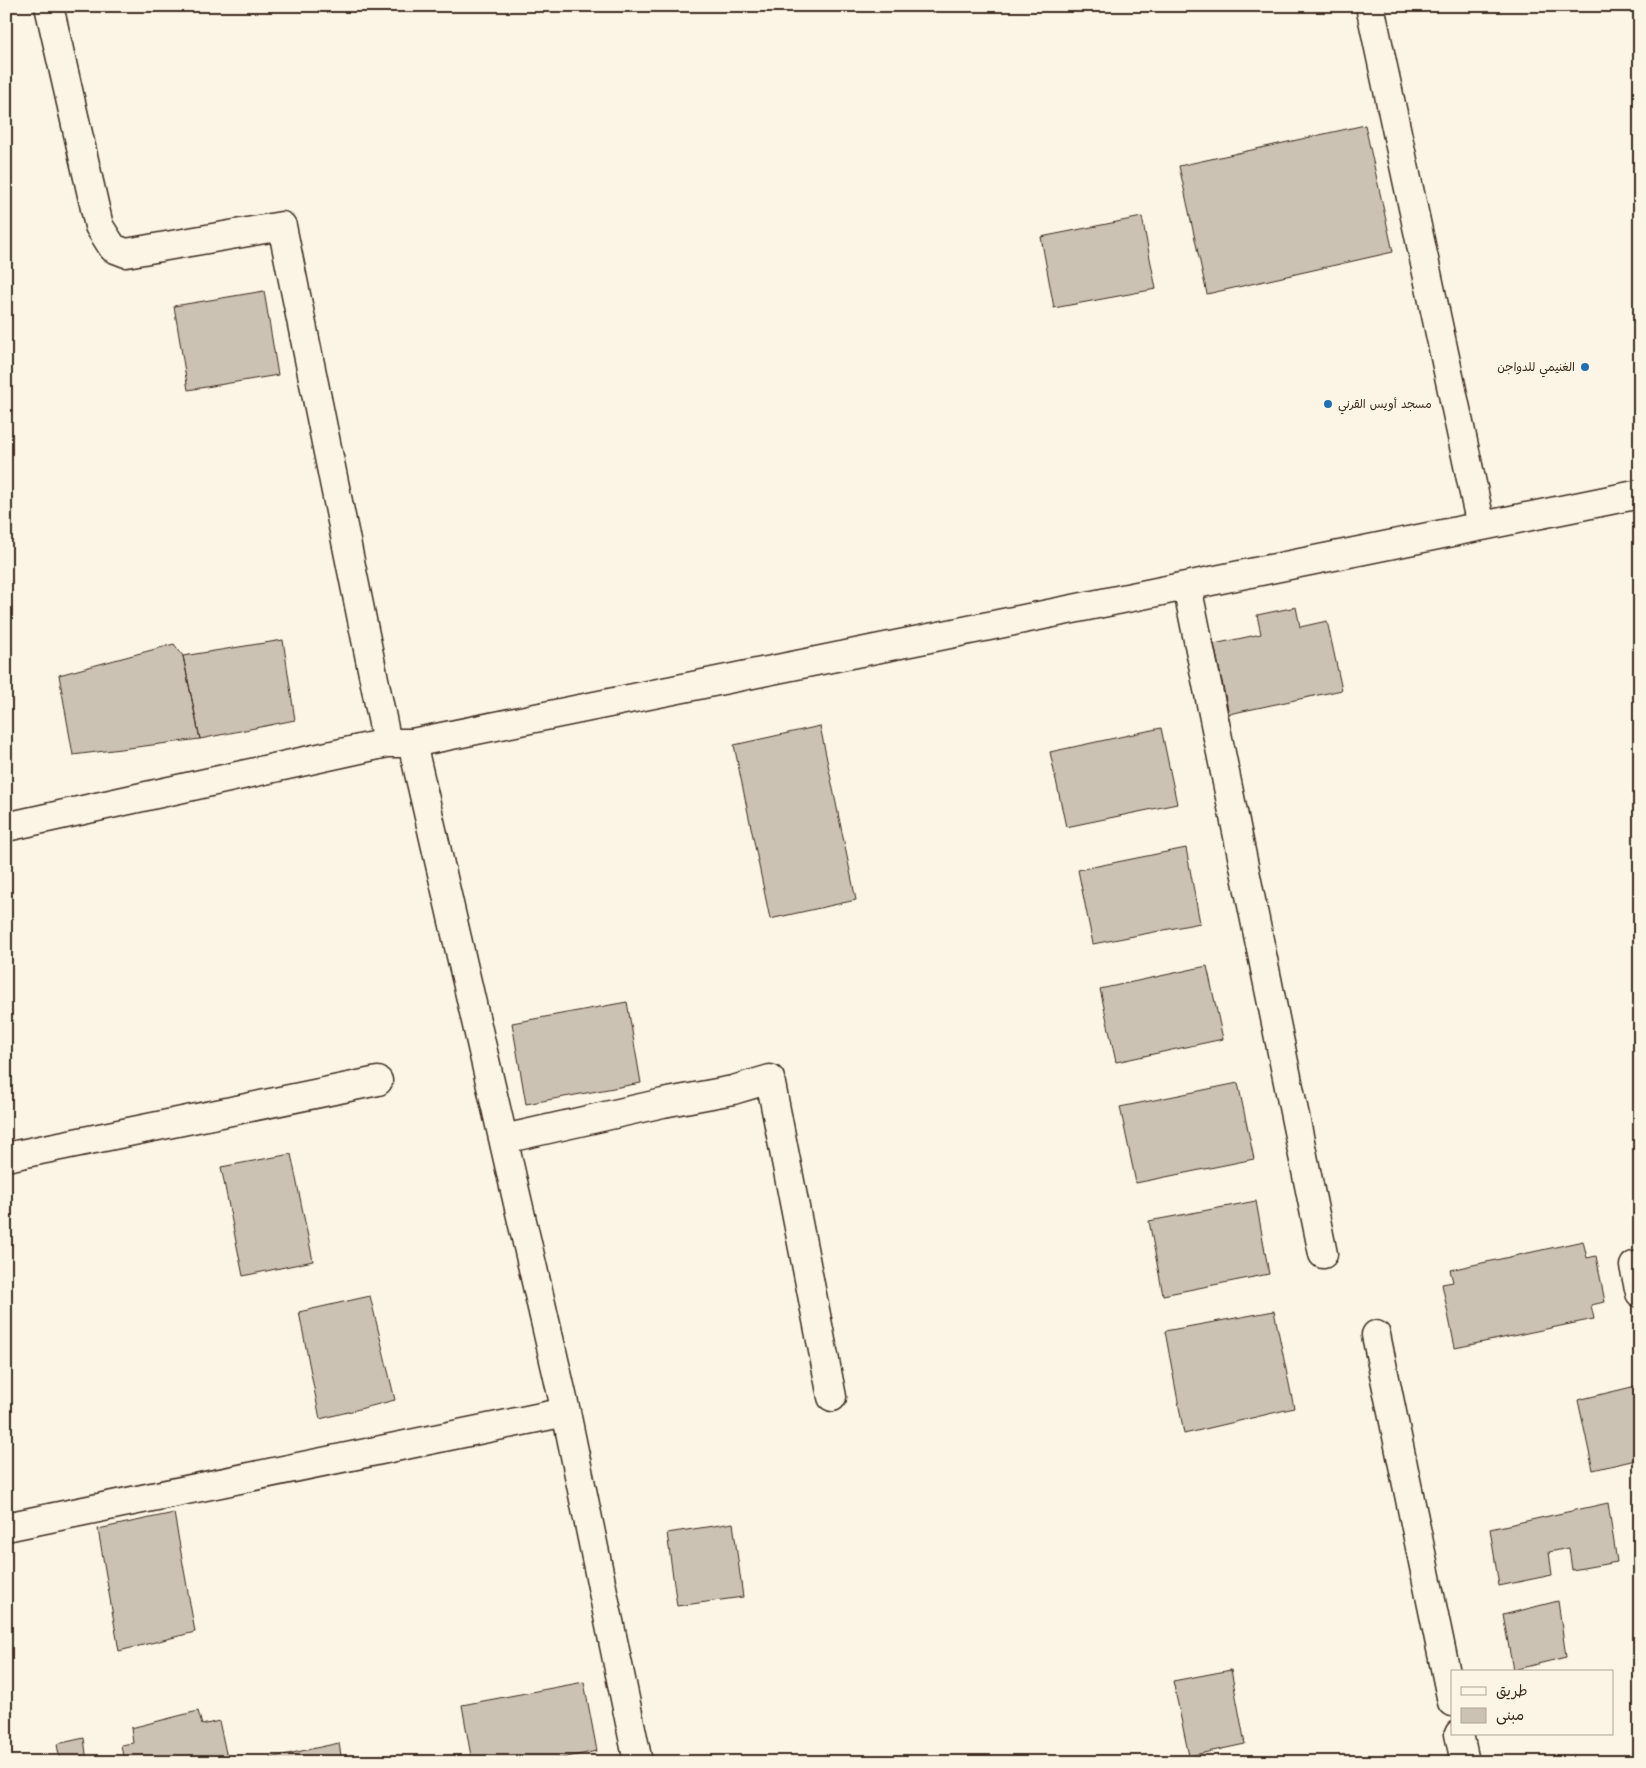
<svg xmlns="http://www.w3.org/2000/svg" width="1646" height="1768" viewBox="0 0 1646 1768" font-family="'Shantell Sans','Playpen Sans Arabic',sans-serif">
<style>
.building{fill:#ccc2b3;stroke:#3b2a1e}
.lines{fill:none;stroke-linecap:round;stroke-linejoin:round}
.minor-casing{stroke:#3b2a1e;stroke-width:31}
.minor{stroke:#fcf5e5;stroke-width:28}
.poi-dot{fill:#1f6fb2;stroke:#fcf5e5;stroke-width:2}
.labels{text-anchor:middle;stroke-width:4;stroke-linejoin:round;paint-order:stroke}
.poi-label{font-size:12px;fill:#3b2a1e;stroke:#fcf5e5;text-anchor:end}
</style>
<rect width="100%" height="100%" fill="#fcf5e5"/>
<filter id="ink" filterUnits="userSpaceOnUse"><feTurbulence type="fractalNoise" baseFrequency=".02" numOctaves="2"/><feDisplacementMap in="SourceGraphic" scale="10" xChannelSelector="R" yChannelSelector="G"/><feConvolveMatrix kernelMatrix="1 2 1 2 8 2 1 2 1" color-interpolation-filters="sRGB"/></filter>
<g filter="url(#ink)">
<!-- building -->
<path class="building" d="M1365 125 1393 252 1207 294 1179 166Z
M1142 217 1156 289 1054 308 1041 237Z
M264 291 278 375 188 390 174 306Z
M1296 607 1300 627 1327 621 1342 690 1229 714 1214 644 1261 634 1257 615Z
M283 640 295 720 200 739 183 656Z
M174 644 183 656 200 739 73 755 59 675Z
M820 726 856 900 770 919 734 745Z
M1161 728 1177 804 1066 827 1050 752Z
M1186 848 1200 923 1093 944 1078 870Z
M1207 966 1223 1039 1116 1062 1100 989Z
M627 1002 641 1083 526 1104 512 1023Z
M1238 1083 1254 1159 1136 1183 1120 1107Z
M291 1154 313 1261 243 1276 221 1167Z
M1256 1201 1269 1274 1163 1295 1149 1221Z
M1583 1241 1587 1258 1596 1256 1605 1302 1591 1305 1594 1319 1455 1348 1442 1284 1453 1282 1450 1270Z
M370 1296 395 1400 320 1419 299 1312Z
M1274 1311 1294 1408 1184 1434 1165 1331Z
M1640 1385V1459L1593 1470 1578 1400Z
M1608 1503 1617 1562 1572 1570 1569 1548 1549 1552 1552 1575 1499 1586 1490 1529Z
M174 1513 195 1632 119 1651 98 1529Z
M733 1523 743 1597 677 1606 667 1533Z
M1558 1601 1566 1657 1513 1670 1503 1615Z
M1231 1670 1245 1744 1189 1756 1173 1681Z
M584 1682 597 1751 542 1762H472L462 1705Z
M198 1711 202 1725 219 1721 228 1762H124L121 1745 133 1743 131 1728Z
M84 1738 87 1762H60L57 1744Z
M339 1743 342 1762H270L269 1758Z"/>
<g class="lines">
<defs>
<path id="minor" d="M49 6 99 226 113 248 126 253 282 226 387 743
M1370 6 1481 526
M1187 586 1323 1254
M412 743 566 1412 638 1762
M6 827 387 743H412L1640 494
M504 1139 663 1103 733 1090 770 1079 832 1397
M6 1157 378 1081
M1634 1266 1640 1293
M1376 1335 1452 1702
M6 1527 566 1412
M1459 1734 1465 1762"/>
</defs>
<!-- minor casing -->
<use href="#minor" class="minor-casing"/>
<!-- minor -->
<use href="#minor" class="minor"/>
</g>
</g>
<!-- markers -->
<g class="poi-dot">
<circle cx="1585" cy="367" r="5"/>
<circle cx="1328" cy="404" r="5"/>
</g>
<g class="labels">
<!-- poi labels -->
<g class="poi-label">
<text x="1575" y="371">الغنيمي للدواجن</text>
<text x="1338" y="408" text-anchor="start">مسجد أويس القرني</text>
</g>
</g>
<!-- margin -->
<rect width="1646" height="1768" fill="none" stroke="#fcf5e5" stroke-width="25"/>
<rect x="12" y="12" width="1621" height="1743" fill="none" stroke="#3b2a1e" stroke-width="2" filter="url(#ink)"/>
<!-- legend -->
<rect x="1451" y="1670" width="162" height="65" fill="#fcf5e5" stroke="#afa495"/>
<rect x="1461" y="1687" width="25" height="8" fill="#fcf5e5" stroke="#afa495"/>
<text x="1496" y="1696" font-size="15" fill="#3b2a1e">طريق</text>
<rect x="1461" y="1708" width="25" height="15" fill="#ccc2b3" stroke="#afa495"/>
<text x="1496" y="1720" font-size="15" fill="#3b2a1e">مبنى</text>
</svg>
